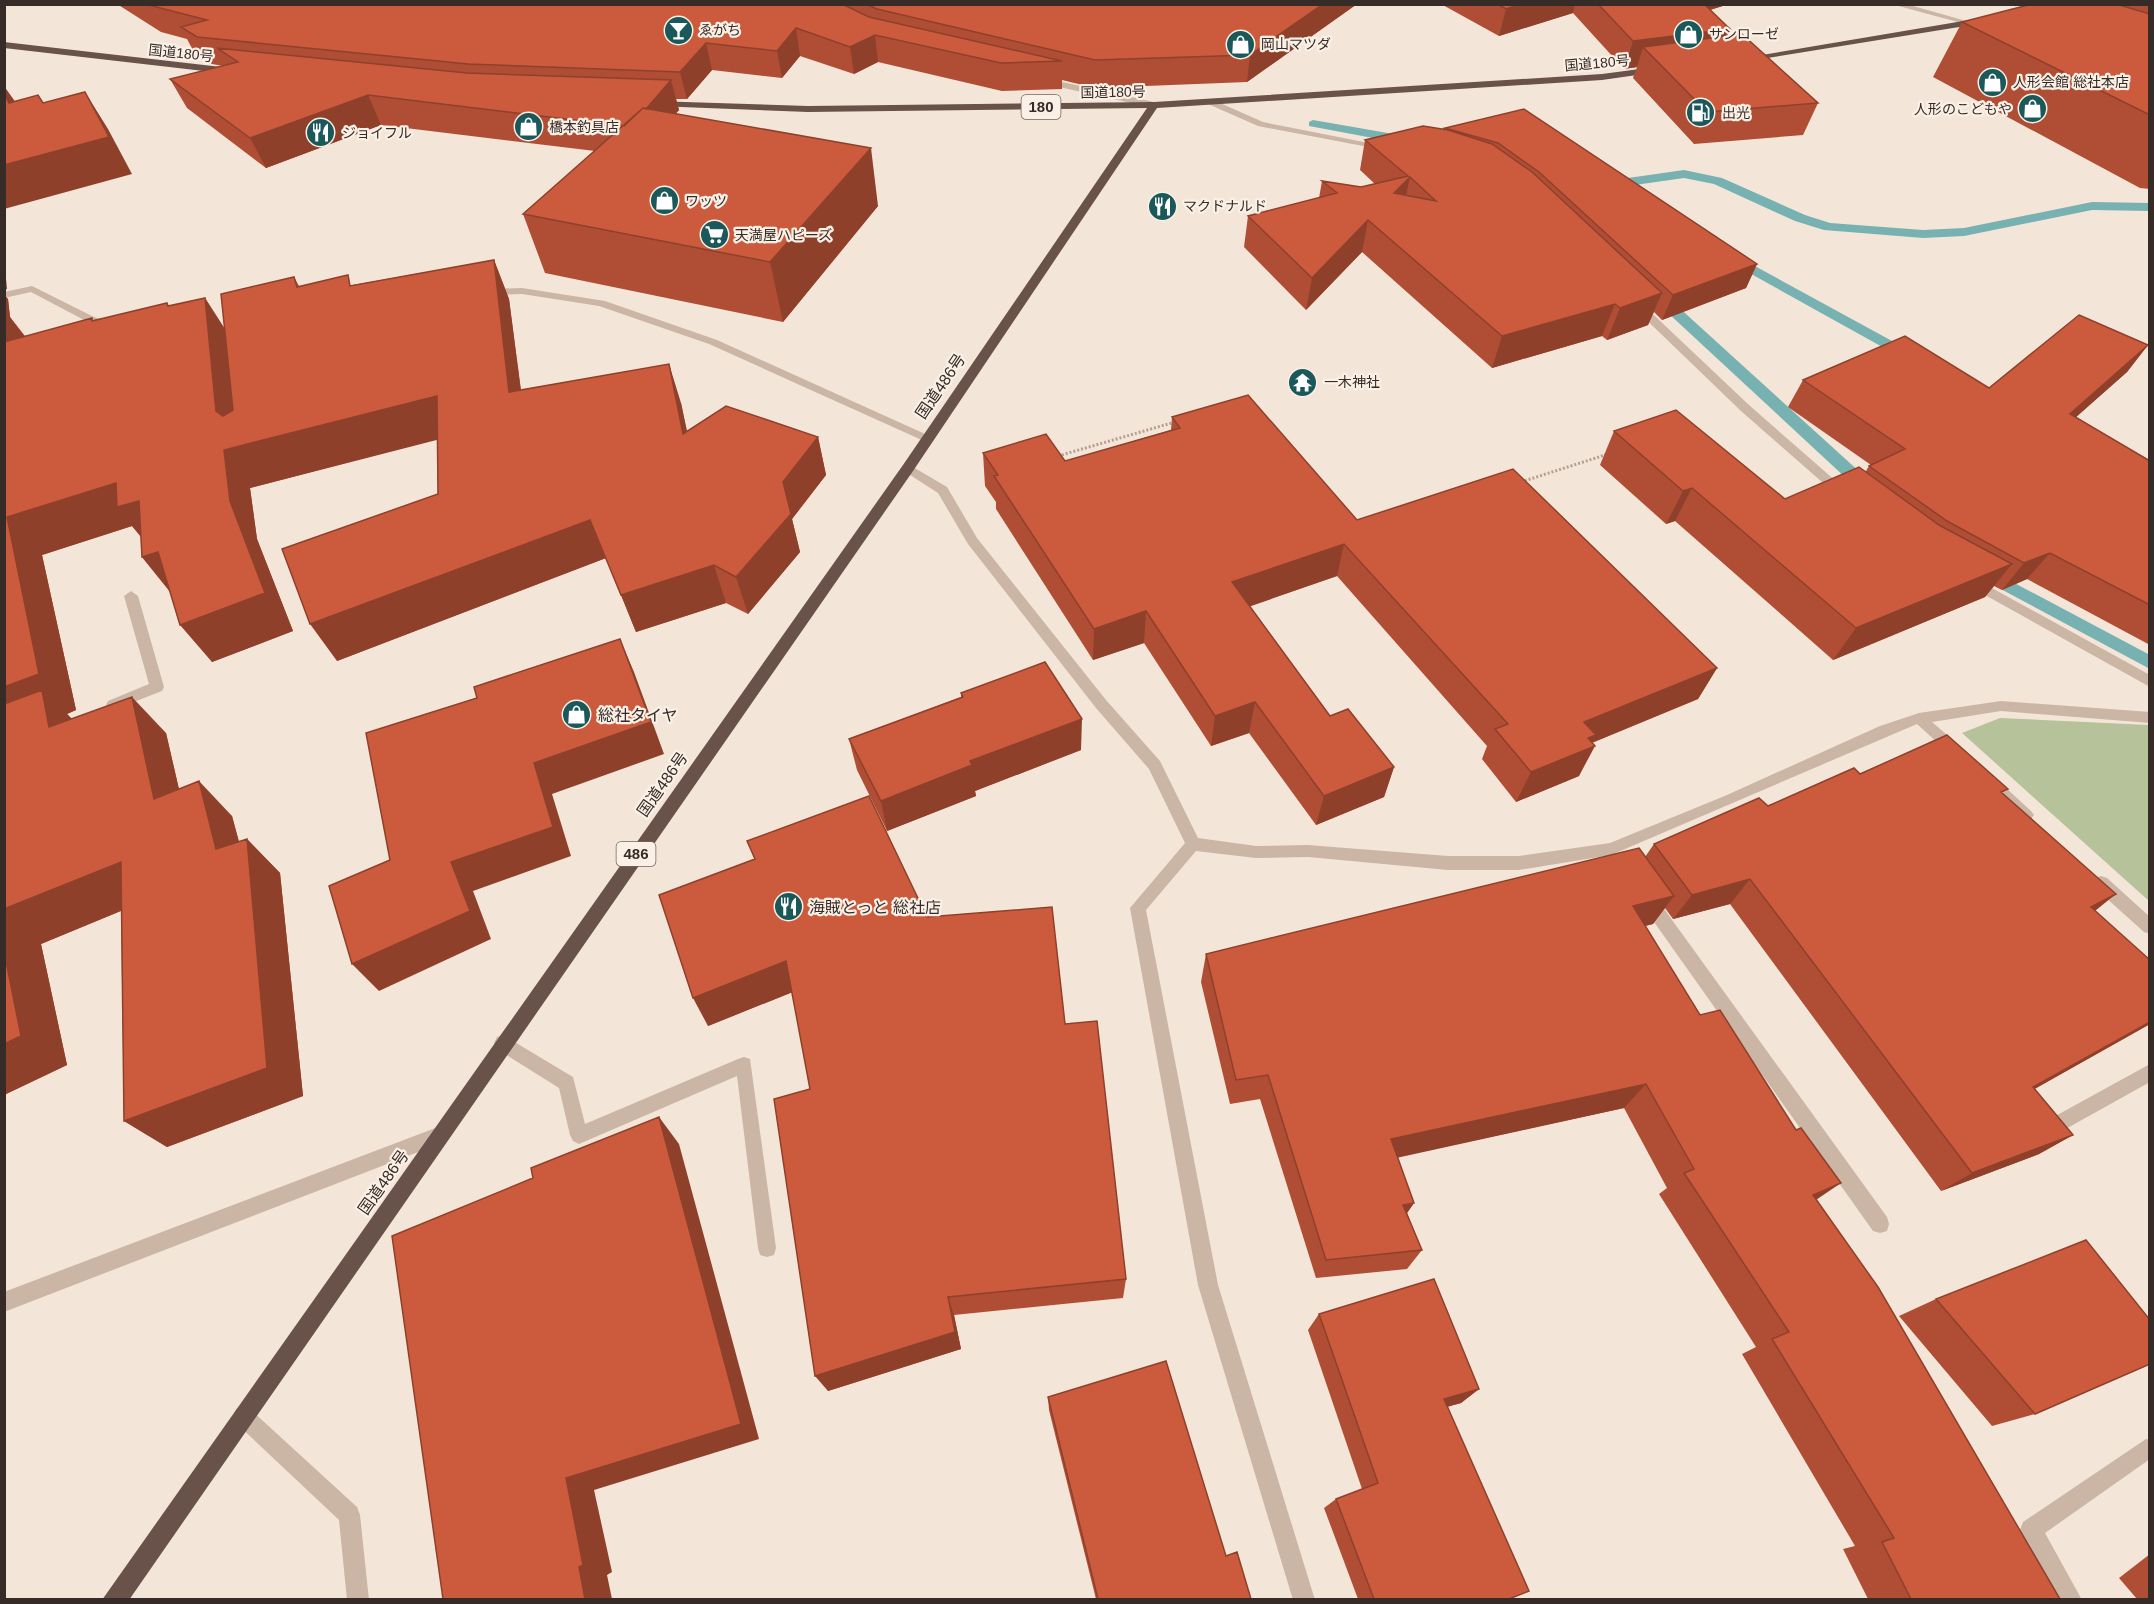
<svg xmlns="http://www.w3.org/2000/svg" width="2154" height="1604" viewBox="0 0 2154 1604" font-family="Arial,'Noto Sans JP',sans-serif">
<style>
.green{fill:#b6c299}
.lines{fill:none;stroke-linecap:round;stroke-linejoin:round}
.stream{fill:#77b1b1;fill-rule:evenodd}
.path{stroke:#b79f8f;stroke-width:3;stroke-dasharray:2 2;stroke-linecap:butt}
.minor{fill:#cbb5a5;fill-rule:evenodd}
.trunk{fill:#68524a;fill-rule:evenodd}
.wall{fill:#af4e35}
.shaded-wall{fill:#8f402b}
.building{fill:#cc5b3e;stroke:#8f402b;stroke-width:1.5;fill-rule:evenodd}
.labels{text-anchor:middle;stroke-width:4.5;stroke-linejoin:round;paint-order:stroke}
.far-poi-label{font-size:14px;fill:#372b27;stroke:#faf0e6;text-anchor:start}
.far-street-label{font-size:14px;fill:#372b27;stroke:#faf0e6}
.shield{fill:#faf0e6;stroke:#726660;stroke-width:1.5}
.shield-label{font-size:15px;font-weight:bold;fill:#372b27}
.street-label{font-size:16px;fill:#372b27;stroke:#faf0e6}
.poi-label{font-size:16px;fill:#372b27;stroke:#faf0e6;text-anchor:start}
</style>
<rect width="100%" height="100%" fill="#f3e6d9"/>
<!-- green -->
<path class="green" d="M2000 718 2149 725V901L1962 733Z"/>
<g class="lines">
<!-- stream -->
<path class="stream" d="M1313 120 1405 136 1411 140 1405 144 1309 126V122Z
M1684 170 1722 178 1805 215 1830 223 1923 230 1964 228 2092 202 2150 203V211L2092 210 1964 236 1923 238 1824 230 1795 221 1714 184 1684 178 1607 189 1601 185 1607 181Z
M1731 253 1914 353 1916 356 1909 360 1904 359 1726 260 1724 257Z
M1659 293 1664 294 1873 484 1875 488 1873 492H1861L1654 300 1652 297Z
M1988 569 2150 655V669L1982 579 1980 575Z"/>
<!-- path -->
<path class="path" d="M1058 456 1175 422
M1521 482 1608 454"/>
<!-- minor -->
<path class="minor" d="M1891 4H1906L1984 26 1980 28Z
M1044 78 1154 102 1158 105 1154 108 1041 83V79Z
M1211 99 1263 122 1389 147 1384 150 1258 126 1208 104V100Z
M32 286 94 317 112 323 107 326 86 321 31 292 4 298V292Z
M522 288 605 301 717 340 934 438 932 441H924L709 344 599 306 522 294 488 295 483 292 488 289Z
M1632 302H1640L1749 405 1846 490V496H1838L1741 411 1632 306Z
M908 464 947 487 977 538 1106 700 1160 761 1198 838 1256 846 1308 845 1448 856H1519L1610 843 1727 795 1880 726 1919 713 2001 701 2150 712V723L2001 711 1932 722 1960 746 1962 750 1955 756 1950 754 1917 724 1611 855 1519 870H1448L1308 857 1256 858 1196 851 1146 910 1218 1285 1315 1600H1293L1198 1285 1130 908 1185 843 1149 769 1096 708 968 544 938 493 904 471 902 468Z
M1972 577 2150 675V687L1967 585 1965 582 1967 579Z
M131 591 138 596 164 687 162 691 113 710 106 705 108 701 149 684 124 596Z
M1988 774 1993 776 2031 811 2034 815 2031 819H2021L1983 784 1981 780 1983 776Z
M2101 876 2107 878 2150 917V934L2144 932 2095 888 2093 883 2095 878Z
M1648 893 1654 895 1887 1217 1889 1224 1887 1231 1880 1233 1873 1231 1642 905 1640 900 1642 895Z
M503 1035 573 1077 585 1124 738 1059 744 1057 750 1059 776 1248 774 1255 767 1257 760 1255 758 1248 737 1076 579 1144 573 1141 570 1135 559 1088 497 1049 494 1043 497 1037Z
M2150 1064V1082L2062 1131 2056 1134 2050 1131 2047 1125 2050 1119Z
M438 1127 444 1130 447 1136 444 1142 4 1312V1292Z
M243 1406 250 1409 357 1507 360 1515 369 1600H347L339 1520 236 1423 233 1416 236 1409Z
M2146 1439 2150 1440V1459L2045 1533 2082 1600H2058L2023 1538 2020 1530 2023 1522Z"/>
<!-- trunk -->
<path class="trunk" d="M1981 18 1984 19V23L1743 62 1738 59Z
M4 42 230 68 235 71 230 74 4 48Z
M1655 67 1658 68V72L1602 80 1157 108 913 471 129 1600H102L903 465 1147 108 808 112 656 106 653 105V101L808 106 1154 102 1602 74Z"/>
</g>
<!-- wall -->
<path class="wall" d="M117 4H1357L1247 82 1095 88 1062 80V89L1002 91 878 62 854 74 800 56 782 78 712 70 687 99H676L679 110 675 114 878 206 783 322 545 273 523 214 595 151 381 125 266 168 187 108 170 79 223 66 212 64 195 54 187 39 161 32Z
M1441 4H1729L1710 10 1730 29 1727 36 1818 103 1803 135 1694 144 1633 78 1637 67 1624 69 1573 13 1499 36Z
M2032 4H2150V189L2140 188 1933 77 1962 22Z
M1524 109 1757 264 1746 288 1662 320 1654 312 1648 325 1607 340 1602 336 1492 368 1362 252 1306 310 1244 247 1248 216 1319 198 1322 181 1361 187 1375 184 1360 170 1365 140 1444 130 1445 128Z
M494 260 509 299 521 390 681 403 687 431 818 437 826 475 792 519 800 552 748 614 726 603 636 632 606 558 337 661 438 494 437 439 250 488 257 539 293 631 212 662 170 592 142 557 141 537 132 526 42 555 76 710 67 714 72 719 166 733 179 789 232 816 239 842 247 839 280 873 303 1096 167 1147 124 1121 121 911 41 944 67 1065 4 1095V295L8 299 10 317 25 336 93 320 169 306 205 298 225 329 294 277 299 286 353 285Z
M2148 345 2127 372 2076 417 2150 461V645L2027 579 2002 590 1994 586 1985 597 1833 660 1675 521 1666 524 1600 465 1614 431 1785 499 1866 471 1869 466 1871 465 1788 407 1803 380 1989 388Z
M1172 417 1357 520 1717 668 1698 699 1592 743 1579 776 1516 802 1482 759 1487 746 1337 576 1250 606 1330 716 1394 767 1384 797 1316 825 1249 733 1211 746 1144 643 1093 660 996 509V502L985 486 983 453 1065 461 1171 430Z
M961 693 1081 750 975 791 976 796 887 831 857 770 849 739 961 697Z
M1860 774 2003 794 2095 911 2150 1024 2034 1089 2073 1135 2039 1154 1941 1191 1730 904 1673 919 1665 908 1653 924 1645 926 1700 1015 1816 1200 2060 1599H1868L1843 1549 1855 1546 1742 1354 1756 1347 1659 1194 1667 1188 1624 1108 1397 1157 1414 1203 1407 1213 1422 1250 1407 1269 1316 1278 1260 1099 1230 1104 1201 982 1206 954 1645 857 1654 844Z
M747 841 927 917 1065 1024 1126 1279 1123 1298 954 1315 961 1349 828 1391 810 1089 792 992 708 1026 755 859Z
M1936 1299 2035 1414 1992 1426 1899 1316Z
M1319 1314 1479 1389 1461 1403 1447 1407 1509 1599H1358L1324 1508 1336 1499 1362 1489 1308 1330Z
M1048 1397 1226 1556 1251 1599H1096L1049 1410Z
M2150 1554V1599H2137L2119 1578Z"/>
<!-- shaded-wall -->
<path class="shaded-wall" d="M1323 4H1357L1247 82 1250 55Z
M1521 4H1575L1573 13 1499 36 1506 9Z
M1686 4H1729L1681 19Z
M796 28 800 56 782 78 777 51Z
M1730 29 1720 56 1643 47 1637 67 1624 69 1633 41Z
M875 35 878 62 854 74 850 47Z
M706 43 712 70 687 99 680 72Z
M671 80 679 110 639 157 631 127Z
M4 86 14 100 34 139 9 103 4 93Z
M85 92 108 129 132 174 4 209V165Z
M368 95 381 125 266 168 250 138Z
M871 148 878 206 783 322 770 262Z
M1410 177 1403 209 1394 193Z
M1368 220 1362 252 1306 310 1312 278Z
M4 258 7 289 4 290Z
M494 260 509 299 526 431 509 392Z
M1757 264 1746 288 1662 320 1673 295Z
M1662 293 1648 325 1607 340 1620 308Z
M4 295 8 299 10 317 29 343 4 344Z
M205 298 229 336 437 396 456 435 250 488 257 539 293 631 212 662 180 625 230 501 216 411Z
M1615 304 1602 336 1492 368 1502 336Z
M2148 345 2127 372 2049 441 2070 414Z
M669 364 681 403 695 472 683 434Z
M818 437 826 475 792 519 800 552 748 614 736 577 783 482Z
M116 483 139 501 148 545 132 526 42 555 76 710 67 714 79 726 4 738 7 517Z
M1692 488 1675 521 1666 524 1683 491Z
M590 520 606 558 337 661 310 624Z
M1344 544 1337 576 1228 614 1232 582Z
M158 552 173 595 142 557Z
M2050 553 2027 579 2002 590 2024 563Z
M2012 564 1985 597 1833 660 1856 628Z
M714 565 726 603 636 632 621 595Z
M1146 611 1144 643 1093 660 1094 629Z
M620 639 634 672 664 754 552 794 571 856 473 891 491 939 379 991 352 964 451 862 534 763Z
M1717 668 1698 699 1591 743 1595 746 1579 776 1516 802 1531 772 1584 722Z
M132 697 166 733 189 833 154 799Z
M1255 702 1249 733 1211 746 1215 716Z
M1082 719 1081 750 975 791 976 796 887 831 881 801 970 761Z
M1394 767 1384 797 1316 825 1324 796Z
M199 781 232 816 250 883 216 849Z
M247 839 280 873 303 1096 167 1147 124 1121Z
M121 862 159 895 41 944 67 1065 4 1095V909Z
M1750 879 1730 904 1673 919 1692 895Z
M2116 894 2085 919 2091 907Z
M1674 896 1653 924 1613 934 1633 906Z
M786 961 798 990 708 1026 693 998Z
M2150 1022V1024L2001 1108 2033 1087Z
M1646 1084 1624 1108 1378 1162 1391 1139Z
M659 1117 679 1144 759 1439 594 1490 612 1572 607 1575 612 1599H585L579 1567 566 1478Z
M2073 1135 2039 1154 1941 1191 1972 1173Z
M1841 1183 1810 1204 1813 1195Z
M1414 1203 1400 1223 1403 1205Z
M948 1297 954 1315 961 1349 828 1391 815 1376Z
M1479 1389 1461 1403 1427 1412 1444 1399Z"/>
<!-- building -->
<path class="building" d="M145 4H842L869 17 1062 61 1001 63 875 35 850 47 796 28 777 51 706 43 680 72 468 64 197 37 181 27 207 20Z
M866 4H1323L1250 55 1095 60 877 9Z
M1497 4H1521L1506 9Z
M1598 4H1704L1730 29 1633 41Z
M2032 4H2116L2150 14V115L1962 22Z
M1742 34 1818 103 1707 112 1643 47Z
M217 48 467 73 671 80 646 109 643 108 624 126 368 95 250 138 170 79 238 62Z
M85 92 109 137 4 165V93L9 103 38 95 43 103Z
M643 108 871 148 770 262 523 214Z
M1524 109 1757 264 1673 295 1539 172 1498 143 1445 128Z
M1423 126 1448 130 1492 144 1532 172 1662 293 1620 308 1615 304 1502 336 1368 220 1312 278 1248 216 1337 193 1322 181 1361 187 1408 176 1365 140ZM1410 177 1436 201 1394 193Z
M494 260 509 392 669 364 683 434 726 406 818 437 783 482 791 514 736 577 714 565 621 595 590 520 310 624 282 549 438 494 437 396 224 450 230 501 265 593 180 625 158 552 142 557 139 501 117 507 116 483 7 517 39 674 4 687V342L92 318V321L167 303 168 306 205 298 216 411 223 416 233 410 221 294 294 277 297 287 348 275 350 286Z
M2079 315 2148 345 2070 414 2150 461V605L2050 553 2024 563 1947 521 1869 466 1905 449 1803 380 1905 336 1989 388Z
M1248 395 1357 520 1513 469 1717 668 1584 722 1596 735 1588 738 1595 746 1531 772 1495 729 1508 724 1344 544 1232 582 1330 716 1348 709 1394 767 1324 796 1255 702 1215 716 1146 611 1094 629 994 476 998 475 983 453 1046 434 1065 461 1180 428 1172 417Z
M1676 410 1785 499 1859 467 1939 525 2012 564 1856 628 1692 488 1683 491 1614 431Z
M620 639 651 722 534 763 553 827 451 862 470 911 352 964 329 886 390 860 366 733 477 698 474 687Z
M1045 662 1082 719 970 761 972 765 881 801 849 739 963 697 961 693Z
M42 690 49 727 132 697 154 799 199 781 216 849 247 839 267 1068 124 1121 121 862 4 909V704Z
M1947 735 2008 789 2001 792 2116 894 2091 907 2150 960V1022L2033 1087 2073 1135 1972 1173 1750 879 1692 895 1654 844 1759 798 1768 806 1854 768 1860 774Z
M869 796 927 917 1052 907 1065 1024 1097 1021 1126 1279 948 1297 955 1332 815 1376 774 1099 810 1089 786 961 693 998 659 895 755 859 747 841Z
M1639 848 1674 896 1633 906 1700 1015 1720 1010 1796 1130 1801 1128 1841 1183 1813 1195 1878 1287 2060 1599H1911L1882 1542 1894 1538 1772 1339 1789 1332 1684 1173 1694 1169 1646 1084 1391 1139 1414 1203 1403 1205 1422 1250 1326 1260 1268 1075 1236 1080 1206 954Z
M4 951 21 1036 4 1044Z
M659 1117 741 1424 566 1478 583 1565 579 1567 585 1599H443L392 1236 533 1178 531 1168Z
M2086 1240 2150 1320V1364L2035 1414 1936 1299Z
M1434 1279 1479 1389 1444 1399 1529 1591 1509 1599H1374L1336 1499 1378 1483 1319 1314Z
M1166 1361 1226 1556 1237 1552 1251 1599H1098L1048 1397Z"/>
<!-- icons -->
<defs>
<symbol id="bar-disc" viewBox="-11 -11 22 22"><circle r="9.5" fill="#1a585a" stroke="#faf0e6"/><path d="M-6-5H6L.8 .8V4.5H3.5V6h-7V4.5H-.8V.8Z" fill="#fff"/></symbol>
<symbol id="shop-disc" viewBox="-11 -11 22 22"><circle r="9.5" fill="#1a585a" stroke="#faf0e6"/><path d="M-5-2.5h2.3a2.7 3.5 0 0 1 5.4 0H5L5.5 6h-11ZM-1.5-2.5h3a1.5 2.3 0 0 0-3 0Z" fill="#fff"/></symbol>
<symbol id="fuel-disc" viewBox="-11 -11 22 22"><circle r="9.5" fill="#1a585a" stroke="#faf0e6"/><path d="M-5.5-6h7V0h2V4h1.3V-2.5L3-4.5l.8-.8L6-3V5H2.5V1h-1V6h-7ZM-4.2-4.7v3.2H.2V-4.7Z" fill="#fff"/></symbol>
<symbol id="restaurant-disc" viewBox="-11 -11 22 22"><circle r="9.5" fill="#1a585a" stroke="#faf0e6"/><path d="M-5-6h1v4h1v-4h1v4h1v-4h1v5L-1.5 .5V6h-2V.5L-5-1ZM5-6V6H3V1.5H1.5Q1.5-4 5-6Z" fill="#fff"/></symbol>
<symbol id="supermarket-disc" viewBox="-11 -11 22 22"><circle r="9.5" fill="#1a585a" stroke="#faf0e6"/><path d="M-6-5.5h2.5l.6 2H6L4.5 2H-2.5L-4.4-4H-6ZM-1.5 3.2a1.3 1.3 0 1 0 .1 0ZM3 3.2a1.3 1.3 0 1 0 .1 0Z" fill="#fff"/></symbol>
<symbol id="temple-disc" viewBox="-11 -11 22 22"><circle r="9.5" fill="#1a585a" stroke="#faf0e6"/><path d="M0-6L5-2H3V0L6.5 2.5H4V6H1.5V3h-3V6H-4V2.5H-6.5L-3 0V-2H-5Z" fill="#fff"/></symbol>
</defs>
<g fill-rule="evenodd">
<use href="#bar-disc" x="662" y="14" width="33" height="33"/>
<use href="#shop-disc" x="1672" y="18" width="33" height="33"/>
<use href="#shop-disc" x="1224" y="28" width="33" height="33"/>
<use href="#shop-disc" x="1976" y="66" width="33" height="33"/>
<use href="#shop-disc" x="2016" y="92" width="33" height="33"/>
<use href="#fuel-disc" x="1684" y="96" width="33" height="33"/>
<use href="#shop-disc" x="512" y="110" width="33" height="33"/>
<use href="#restaurant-disc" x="304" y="116" width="33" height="33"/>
<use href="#shop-disc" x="648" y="184" width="33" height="33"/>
<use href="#restaurant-disc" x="1146" y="190" width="33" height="33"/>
<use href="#supermarket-disc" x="698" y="218" width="33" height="33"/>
<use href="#temple-disc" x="1286" y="366" width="33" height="33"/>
<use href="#shop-disc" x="560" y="698" width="33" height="33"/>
<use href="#restaurant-disc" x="772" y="890" width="33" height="33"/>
</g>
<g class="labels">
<!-- far-poi labels -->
<g class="far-poi-label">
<text x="699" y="35">ゑがち</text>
<text x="1709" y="39">サンローゼ</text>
<text x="1261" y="49">岡山マツダ</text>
<text x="2013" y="87">人形会館 総社本店</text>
<text x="2012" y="114" text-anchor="end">人形のこどもや</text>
<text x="1722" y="118">出光</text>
<text x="549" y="132">橋本釣具店</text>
<text x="342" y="138">ジョイフル</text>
<text x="685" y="206">ワッツ</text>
<text x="1183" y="211">マクドナルド</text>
<text x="735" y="240">天満屋ハピーズ</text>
<text x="1324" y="387">一木神社</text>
</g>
<!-- far-street labels -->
<g class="far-street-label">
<text transform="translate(181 53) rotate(6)" y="5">国道180号</text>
<text transform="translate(1597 63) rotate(-5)" y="5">国道180号</text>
<text transform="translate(1113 92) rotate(-1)" y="5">国道180号</text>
</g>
<!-- shield labels -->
<g class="shield">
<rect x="1021.5" y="95" width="39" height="24" rx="4.5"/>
<rect x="616.5" y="842" width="39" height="24" rx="4.5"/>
</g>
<g class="shield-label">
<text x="1041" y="112">180</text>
<text x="636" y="859">486</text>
</g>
<!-- street labels -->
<g class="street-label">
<text transform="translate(940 386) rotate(-56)" y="6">国道486号</text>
<text transform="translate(662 784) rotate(-55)" y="6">国道486号</text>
<text transform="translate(383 1182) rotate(-55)" y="6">国道486号</text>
</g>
<!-- poi labels -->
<g class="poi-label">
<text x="598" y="721">総社タイヤ</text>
<text x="809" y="913">海賊とっと 総社店</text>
</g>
</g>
<!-- border -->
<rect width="2154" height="1604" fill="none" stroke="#372b27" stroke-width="12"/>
</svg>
